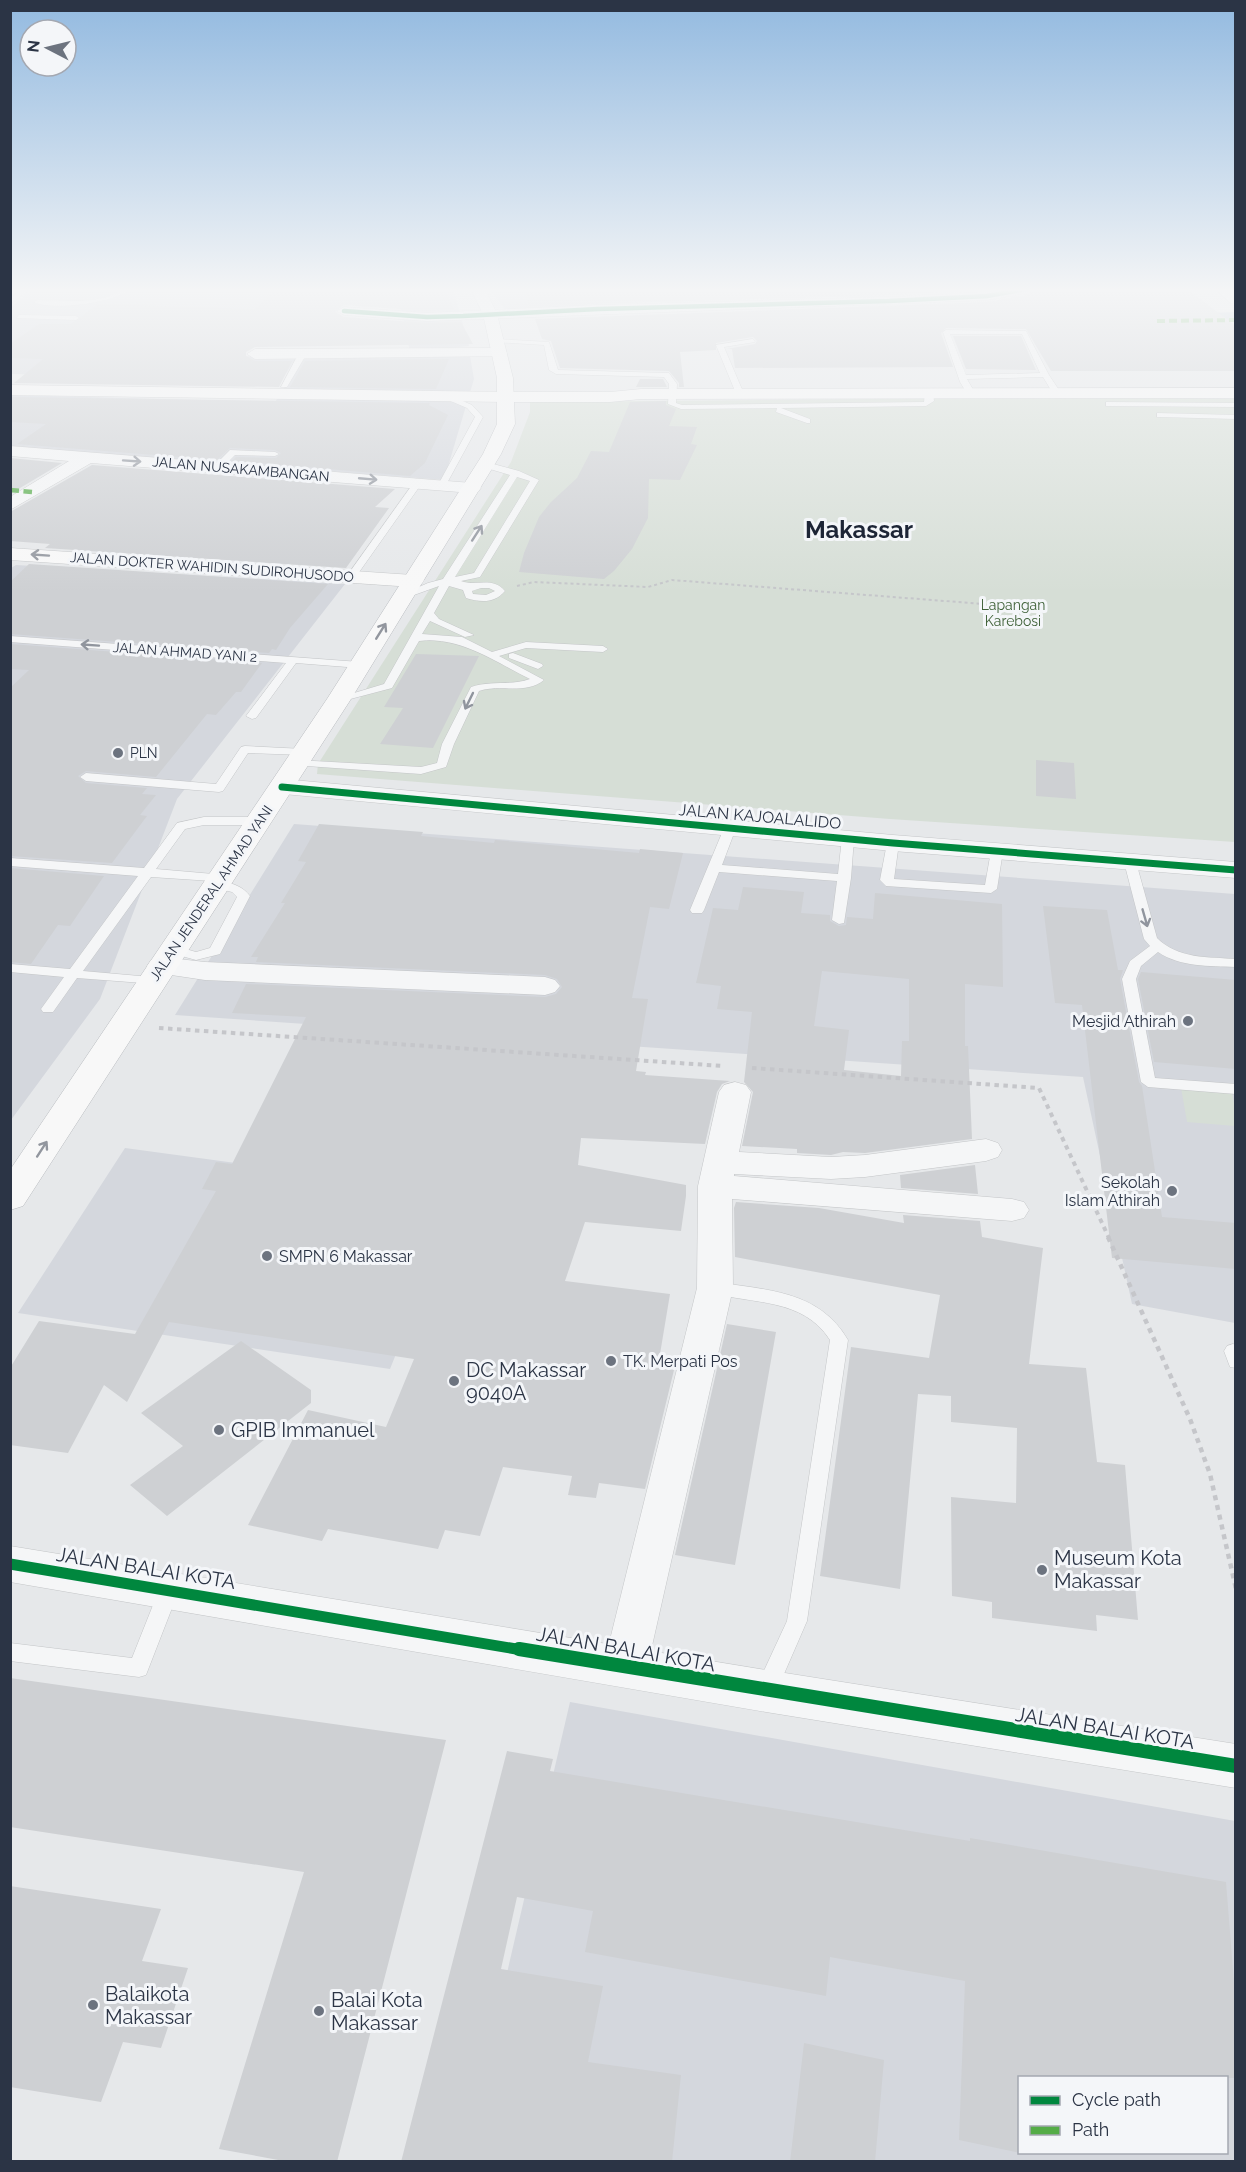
<svg xmlns="http://www.w3.org/2000/svg" width="1246" height="2172" viewBox="0 0 1246 2172" font-family="Raleway,sans-serif">
<style>
.built{fill:#d4d7dd;fill-rule:evenodd}
.green{fill:#d6ded6}
.lines{fill:none;stroke-linecap:round;stroke-linejoin:round}
.canal{fill:#b4c4d5;fill-rule:evenodd}
.building{fill:#ced0d3;fill-rule:evenodd}
.service-casing{stroke:#c4c6c8;stroke-width:1}
.minor-casing{stroke:#c4c6c8;stroke-width:1}
.tertiary-casing{stroke:#c4c6c8;stroke-width:1}
.secondary-casing{stroke:#c4c6c8;stroke-width:1}
.primary-casing{stroke:#c2c5c8;stroke-width:1}
.trunk-casing{stroke:#b8bbbf;stroke-width:1}
.path-far2{stroke:#c5c6ca;stroke-width:2;stroke-dasharray:3 3;stroke-linecap:butt}
.path-far1{stroke:#c5c6ca;stroke-width:4;stroke-dasharray:4.5 4.5;stroke-linecap:butt}
.path{stroke:#c5c6ca;stroke-width:4.5;stroke-dasharray:5 5;stroke-linecap:butt}
.service{fill:#f5f6f7;fill-rule:evenodd}
.minor{fill:#f5f6f7;fill-rule:evenodd}
.tertiary{fill:#f5f6f7;fill-rule:evenodd}
.secondary{fill:#f8f8f8;fill-rule:evenodd}
.primary{fill:#f8f8f8;fill-rule:evenodd}
.trunk{fill:#f8f8f8;fill-rule:evenodd}
.quiet-far1{stroke:#54ac47;stroke-width:4;stroke-dasharray:8 4;stroke-linecap:butt}
.quiet{stroke:#54ac47;stroke-width:4.5;stroke-dasharray:9 4.5;stroke-linecap:butt}
.cycleway-far3-casing{stroke:#f4f6f9;stroke-width:6}
.cycleway-far2-casing{stroke:#f4f6f9;stroke-width:10}
.cycleway-far1-casing{stroke:#f4f6f9;stroke-width:15}
.cycleway-casing{stroke:#f4f6f9;stroke-width:18}
.cycleway-far3{stroke:#00873e;stroke-width:4.5}
.cycleway-far2{stroke:#00873e;stroke-width:7}
.cycleway-far1{stroke:#00873e;stroke-width:11}
.cycleway{stroke:#00873e;stroke-width:14}
.oneway{stroke:#90959e}
.oneway2{stroke:#92969e}
.poi-dot{fill:#6c737f;stroke:#f4f6f9;stroke-width:2}
.labels{text-anchor:middle;stroke-width:6;stroke-linejoin:round;paint-order:stroke}
.far-street-label{font-size:14px;fill:#2b3445;stroke:#f4f6f9}
.far-park-label{font-size:14px;fill:#3f6138;stroke:#f4f6f9}
.far-poi-label{font-size:14px;fill:#2b3445;stroke:#f4f6f9;text-anchor:start}
.street-label{font-size:16px;fill:#2b3445;stroke:#f4f6f9}
.poi-label{font-size:16px;fill:#2b3445;stroke:#f4f6f9;text-anchor:end}
.near-poi-label{font-size:20px;fill:#2b3445;stroke:#f4f6f9;text-anchor:start}
.near-street-label{font-size:20px;fill:#2b3445;stroke:#f4f6f9}
.far-town-label{font-size:24px;font-weight:bold;fill:#1d2536;stroke:#f4f6f9}
</style>
<rect width="100%" height="100%" fill="#e6e8ea"/>
<!-- built -->
<path class="built" d="M34 289H294L262 326 181 354 296 358 282 380 11 374V307Z
M397 289H453L469 346 410 352Z
M490 289H581L588 307 506 311Z
M470 356 474 379 444 480 11 447 10 395 275 402 304 357Z
M16 565 345 584 177 799 100 999 11 1120V568Z
M294 824 1235 894V1323L1132 1304 1083 1077 175 1015Z
M125 1148 376 1182 410 1319 390 1369 18 1313Z
M570 1702 1235 1821V2161L463 2162ZM1020 2078H1226V2152H1020Z"/>
<!-- green -->
<path class="green" d="M1101 397 1235 399V842L890 819 317 774 318 764 511 462 530 412V402Z
M1181 1088 1232 1092 1235 1109V1126L1187 1122Z"/>
<g class="lines">
<!-- canal -->
<path class="canal" d="M1236 312V322L1178 324 1170 319 1178 314Z"/>
</g>
<!-- building -->
<path class="building" d="M274 289H443L454 309 427 311 344 305 335 312 344 317 427 323 461 322 473 344 255 347 246 352V356L255 361H292L279 387 14 383 43 359 10 358V344L39 324H71L98 304 255 309Z
M523 289H992L889 295 529 306Z
M1035 289H1187L1236 326V371H1051L1026 329 946 328 941 333 953 367 735 368 732 349H727L755 344 757 341 753 337 716 343V350L680 352 684 387H679V383L669 371 560 368 551 341 542 339 535 319 987 302 1026 295Z
M953 336H1021L1036 370 966 369Z
M449 359 436 389 290 387 305 361Z
M640 379H663L667 387H636Z
M10 397 430 403 429 405 448 415 425 463 410 476 232 461 236 457 276 458 281 453 275 450 230 448 217 460 17 444 46 424 10 422Z
M666 401V405L676 409 669 426 697 427 691 444 697 445 680 480 649 479 648 518 632 549 614 571 604 579 519 572 524 553 539 517 551 502 577 478 591 451 609 452 630 402Z
M10 458 62 463 10 494Z
M92 465 395 489 375 507 389 508 346 568 45 548 50 544 10 541V512Z
M29 564 328 584 290 628 276 650 272 649 269 653 10 634V582Z
M10 644 262 663 241 692H236L216 715 207 714 156 777 86 771 78 776 86 783 147 788 142 794 156 795 140 815 147 816 112 863 10 856V688L29 670 10 669Z
M416 654 479 656 433 748 380 744 403 708 384 707Z
M1036 760 1074 763 1076 799 1036 796Z
M319 824 423 832 421 836 494 843 495 840 639 853 640 849 683 853 669 909 650 907 632 998 648 999 636 1071 646 1072 645 1075 730 1081 722 1084 717 1092 705 1144 581 1138 578 1165 686 1185V1196L681 1231 585 1222 565 1281 670 1294 658 1366 674 1370 645 1489 599 1483 596 1498 568 1495 572 1476 503 1467 480 1536 445 1530 438 1549 328 1529 322 1541 248 1525 308 1410 386 1427 414 1359 169 1322 127 1402 104 1385 68 1453 10 1445V1368L39 1321 135 1334 216 1191 202 1189 216 1162 232 1164 306 1017 232 1013 246 984 545 997 556 994 562 987 557 979 545 975 256 962 258 957H251L285 903H281L306 862 298 861Z
M10 868 104 876 70 926 58 925 31 964 10 962Z
M743 887 804 892 801 913 830 915V921L839 926 846 925 847 917 873 919 875 893 1002 904 1003 987 965 984V1046H968L972 1139 865 1153 843 1152 831 1155 797 1153V1149L742 1146 753 1092 744 1082 752 1012 717 1009 721 986 696 983 713 908 738 910ZM822 971 909 979V1041H902L901 1076 844 1070 849 1030 814 1026Z
M1043 906 1107 910 1118 970H1123L1120 979 1139 1082 1142 1086 1162 1217 1236 1223V1269L1112 1258 1082 1005 1055 1003Z
M1141 972 1236 980V1069L1154 1062 1138 979Z
M975 1165 978 1194 901 1188 900 1175Z
M736 1202 819 1208 904 1223 903 1215 980 1221 982 1237 1043 1248 1029 1364 1086 1368 1097 1462 1125 1465 1138 1620 1096 1615 1097 1631 992 1618V1602L952 1596 951 1497 1016 1503 1017 1428 951 1422V1396L918 1394 900 1589 820 1576 851 1347 929 1358 940 1295 735 1257 734 1208Z
M727 1324 776 1332 735 1565 675 1555Z
M241 1341 311 1390V1403L167 1516 130 1485 183 1446 141 1413Z
M10 1678 446 1740 337 2162H289L219 2149 304 1872 10 1827Z
M507 1751 553 1759 550 1771 970 1841V1838L1226 1882 1236 2008V2078H1020V2153L959 2140 965 1981 830 1957 826 1996 585 1952 593 1911 517 1897 501 1969 603 1986 588 2062 681 2075 672 2162H401Z
M10 1886 161 1909 142 1961 188 1968 161 2048 123 2042 101 2102 10 2087Z
M804 2043 884 2060 875 2162H790Z"/>
<g class="lines">
<defs>
<path id="service" d="M23 289H30L10 304V298Z
M123 289H130C115 303 52 311 34 302L37 300C64 300 100 306 123 289Z
M19 315 76 316 79 318 76 320 17 318Z
M946 330 1026 331 1049 375 1061 393 1054 395 1043 377 967 379 975 393 968 395 960 382 943 332ZM950 334H1022L1040 373 966 375Z
M496 339 549 342 558 370 669 373 677 384 676 403 682 405 924 402 925 393 929 391 933 393 934 401 926 406 781 408 810 419V423H807L776 412 777 408 681 409 668 404 669 384 664 377 556 374 549 370 544 345 494 342Z
M753 339 755 342 724 347 744 394 737 396 716 345Z
M299 353 306 355 287 387H281Z
M449 395 472 405 483 417 446 485 442 488 438 485 475 417 467 408 446 399 445 397Z
M1106 402 1236 403V407L1109 406H1106Z
M1157 413 1236 415V419L1160 417H1157Z
M230 450 275 452 279 454 275 456 235 455 221 469H215V465Z
M486 462 519 471 539 480 480 577 461 581C476 587 492 576 505 591 494 604 480 602 466 598L463 590 449 586 434 613 439 619 474 635 465 637 430 621 422 634 462 637 492 652 526 642 603 646 608 649 603 652 526 648 499 656 544 680C526 695 500 684 479 691L454 744 446 767 421 774 292 765V761L296 760 421 767 437 763 442 744 471 687C491 680 510 686 530 679 495 662 460 636 419 641L392 688 339 702 334 699 384 684 439 586 403 599 398 596 428 583 443 579 510 475 483 467V463ZM517 477 530 481 474 573 455 577ZM481 588H489L495 591 486 595 473 594 472 591Z
M415 481 422 483 355 578H349L347 576Z
M10 636 360 662 365 665 360 668 296 663 256 718 252 719 246 716 286 663 10 642Z
M513 653 542 664 543 666 538 669 509 658V654Z
M245 746 304 749 310 752 304 755 248 753 223 791 219 792 86 781 80 777 86 773 216 784 241 747Z
M204 817H258L264 821 258 825H204L185 829 156 869 225 875 226 878 222 881C234 884 242 886 250 896L220 954 196 960 167 952 165 949 172 945 196 952 210 948 237 897 232 892 211 887 210 884 212 881 151 877 83 971 151 977 158 981 156 984 77 978 53 1012H43L41 1009 64 977 10 972V964L70 969 138 876 10 866V858L144 868 177 823Z
M730 824 736 828 722 865 838 874 842 838 844 835H852L854 838 851 878 844 923 839 924 832 920 837 881 719 872 704 910 702 913H692L690 910 724 828Z
M893 839 899 843 894 879 985 885 991 851 997 847 1001 848 1003 851 997 889 991 893 886 886 880 880 887 843Z
M1130 858 1136 862 1157 938C1178 959 1208 957 1236 959V967C1209 966 1180 967 1158 952L1141 966 1136 979 1155 1078 1236 1084V1094L1148 1087 1141 1082 1122 979 1130 961 1150 946 1144 939 1124 862Z
M715 1282C766 1290 819 1290 848 1340L807 1621 774 1697 766 1699 758 1697 755 1690 787 1621 830 1340C802 1297 753 1305 709 1292L706 1288 709 1284Z
M1233 1344 1236 1345V1368L1230 1367 1224 1351 1227 1346Z
M169 1581 176 1584 179 1590 146 1675 139 1677 10 1661V1643L132 1658 159 1590 162 1584Z"/>
<path id="minor" d="M1004 289H1033L1026 293 987 300 427 321 344 315 337 311 344 307 427 313 598 305 889 297 987 292Z
M499 348 504 350 507 353 504 356 255 359 247 354 255 349Z
M10 446 472 483 478 484 481 488 478 492 472 493 91 463 10 510V497L69 461 10 456Z
M161 957 205 962 545 977 555 980 560 986 555 992 545 995 205 980 151 972 147 966 151 960Z
M735 1082 746 1085 751 1092 739 1152 831 1157 865 1155 986 1139 998 1143 1002 1150 998 1157 986 1161 865 1177 831 1179 734 1174V1176L1012 1199 1024 1202 1029 1210 1024 1218 1012 1221 732 1199 733 1288 647 1668 641 1682 625 1687 609 1682 603 1668 697 1288 698 1186 719 1092 724 1085Z"/>
<path id="tertiary" d="M282 779 893 835 1236 862V878L893 851 273 793 269 787 273 781Z
M10 1546 766 1670 1236 1744V1788L766 1712 10 1582Z"/>
<path id="secondary" d="M1215 289H1231L1236 293V304L1231 303Z
M10 385 506 392 514 397 506 402 10 395Z
M10 548 413 575 420 577 424 581 420 585 413 587 10 560Z"/>
<path id="primary" d="M1236 388V398L641 399 610 402H506L498 397 506 392H610L641 389Z"/>
<path id="trunk" d="M471 289H485L497 314 513 378 515 424 501 454 351 699 23 1206 10 1210V1170L327 699 483 454 497 424V378L483 314Z"/>
</defs>
<!-- service casing -->
<use href="#service" class="service-casing"/>
<!-- minor casing -->
<use href="#minor" class="minor-casing"/>
<!-- tertiary casing -->
<use href="#tertiary" class="tertiary-casing"/>
<!-- secondary casing -->
<use href="#secondary" class="secondary-casing"/>
<!-- primary casing -->
<use href="#primary" class="primary-casing"/>
<!-- trunk casing -->
<use href="#trunk" class="trunk-casing"/>
<!-- path-far2 -->
<path class="path-far2" d="M517 586 534 582 648 587 672 580 984 604"/>
<!-- path-far1 -->
<path class="path-far1" d="M159 1028 723 1066
M752 1068 1039 1088 1109 1238"/>
<!-- path -->
<path class="path" d="M1108 1237 1190 1419 1210 1474 1236 1589"/>
<!-- service -->
<use href="#service" class="service"/>
<!-- minor -->
<use href="#minor" class="minor"/>
<!-- tertiary -->
<use href="#tertiary" class="tertiary"/>
<!-- secondary -->
<use href="#secondary" class="secondary"/>
<!-- primary -->
<use href="#primary" class="primary"/>
<!-- trunk -->
<use href="#trunk" class="trunk"/>
<!-- quiet-far1 -->
<path class="quiet-far1" d="M1157 321 1236 320"/>
<!-- quiet -->
<path class="quiet" d="M10 490 32 492"/>
<defs>
<path id="cycleway-far3" d="M344 311 427 317 463 316 598 309 889 301 987 296 1026 289"/>
<path id="cycleway-far2" d="M282 787 893 843 1236 870"/>
<path id="cycleway-far1" d="M10 1564 528 1651"/>
<path id="cycleway" d="M519 1649 1236 1766"/>
</defs>
<!-- cycleway-far3 casing -->
<use href="#cycleway-far3" class="cycleway-far3-casing"/>
<!-- cycleway-far2 casing -->
<use href="#cycleway-far2" class="cycleway-far2-casing"/>
<!-- cycleway-far1 casing -->
<use href="#cycleway-far1" class="cycleway-far1-casing"/>
<!-- cycleway casing -->
<use href="#cycleway" class="cycleway-casing"/>
<!-- cycleway-far3 -->
<use href="#cycleway-far3" class="cycleway-far3"/>
<!-- cycleway-far2 -->
<use href="#cycleway-far2" class="cycleway-far2"/>
<!-- cycleway-far1 -->
<use href="#cycleway-far1" class="cycleway-far1"/>
<!-- cycleway -->
<use href="#cycleway" class="cycleway"/>
</g>
<!-- one-way arrows -->
<defs><path id="oneway-shaft" d="M-6 0H5M1.5-3L5.5 0L1.5 3" fill="none" stroke-width="1.6" stroke-linecap="round" stroke-linejoin="round" transform="scale(1.5)"/></defs>
<g class="oneway">
<use href="#oneway-shaft" transform="translate(132 461) rotate(4)"/>
<use href="#oneway-shaft" transform="translate(368 479) rotate(5)"/>
<use href="#oneway-shaft" transform="translate(477 533) rotate(-57)"/>
<use href="#oneway-shaft" transform="translate(90 645) rotate(-176)"/>
<use href="#oneway-shaft" transform="translate(469 701) rotate(116)"/>
<use href="#oneway-shaft" transform="translate(1145 918) rotate(74)"/>
</g>
<g class="oneway2">
<use href="#oneway-shaft" transform="translate(40 555) rotate(-176)"/>
<use href="#oneway-shaft" transform="translate(381 631) rotate(-58)"/>
<use href="#oneway-shaft" transform="translate(42 1149) rotate(-57)"/>
</g>
<!-- sky -->
<linearGradient id="sky" x2="0" y2="1"><stop stop-color="#93bae0"/><stop offset="0.49" stop-color="#f4f5f6"/><stop offset="1" stop-color="#f4f5f6" stop-opacity="0"/></linearGradient>
<rect width="1246" height="593" fill="url(#sky)"/>
<!-- markers -->
<g class="poi-dot">
<circle cx="118" cy="753" r="6"/>
<circle cx="1188" cy="1021" r="6"/>
<circle cx="1172" cy="1191" r="6"/>
<circle cx="267" cy="1256" r="6"/>
<circle cx="611" cy="1361" r="6"/>
<circle cx="454" cy="1381" r="6"/>
<circle cx="219" cy="1430" r="6"/>
<circle cx="1042" cy="1570" r="6"/>
<circle cx="93" cy="2005" r="6"/>
<circle cx="319" cy="2011" r="6"/>
</g>
<g class="labels">
<!-- far-street labels -->
<g class="far-street-label">
<text transform="translate(241 469) rotate(5)" y="5">JALAN NUSAKAMBANGAN</text>
<text transform="translate(212 567) rotate(4)" y="5">JALAN DOKTER WAHIDIN SUDIROHUSODO</text>
<text transform="translate(185 652) rotate(4)" y="5">JALAN AHMAD YANI 2</text>
<text transform="translate(211 893) rotate(-56)" y="5">JALAN JENDERAL AHMAD YANI</text>
</g>
<!-- far-park labels -->
<g class="far-park-label">
<text x="1013" y="610">Lapangan<tspan x="1013" dy="16">Karebosi</tspan></text>
</g>
<!-- far-poi labels -->
<g class="far-poi-label">
<text x="130" y="758">PLN</text>
</g>
<!-- street labels -->
<g class="street-label">
<text transform="translate(760 816) rotate(5)" y="6">JALAN KAJOALALIDO</text>
</g>
<!-- poi labels -->
<g class="poi-label">
<text x="1176" y="1027">Mesjid Athirah</text>
<text x="1160" y="1188">Sekolah<tspan x="1160" dy="18">Islam Athirah</tspan></text>
<text x="279" y="1262" text-anchor="start">SMPN 6 Makassar</text>
<text x="623" y="1367" text-anchor="start">TK. Merpati Pos</text>
</g>
<!-- near-poi labels -->
<g class="near-poi-label">
<text x="466" y="1377">DC Makassar<tspan x="466" dy="23">9040A</tspan></text>
<text x="231" y="1437">GPIB Immanuel</text>
<text x="1054" y="1565">Museum Kota<tspan x="1054" dy="23">Makassar</tspan></text>
<text x="105" y="2001">Balaikota<tspan x="105" dy="23">Makassar</tspan></text>
<text x="331" y="2007">Balai Kota<tspan x="331" dy="23">Makassar</tspan></text>
</g>
<!-- near-street labels -->
<g class="near-street-label">
<text transform="translate(146 1568) rotate(9)" y="7">JALAN BALAI KOTA</text>
<text transform="translate(626 1649) rotate(10)" y="7">JALAN BALAI KOTA</text>
<text transform="translate(1105 1728) rotate(9)" y="7">JALAN BALAI KOTA</text>
</g>
<!-- far-town labels -->
<g class="far-town-label">
<text x="859" y="538">Makassar</text>
</g>
</g>
<!-- border -->
<rect width="1246" height="2172" fill="none" stroke="#2b3445" stroke-width="24"/>
<!-- legend -->
<rect x="1018" y="2076" width="210" height="78" fill="#f4f6f9" stroke="#a4a8b1" stroke-width="1.5"/>
<rect x="1030" y="2096" width="30" height="9" fill="#00873e" stroke="#a4a8b1" stroke-width="1.5"/>
<text x="1072" y="2106" font-size="18" fill="#2b3445">Cycle path</text>
<rect x="1030" y="2126" width="30" height="9" fill="#54ac47" stroke="#a4a8b1" stroke-width="1.5"/>
<text x="1072" y="2136" font-size="18" fill="#2b3445">Path</text>
<!-- north arrow -->
<g transform="translate(48 48) rotate(277)"><circle r="28" fill="#f4f6f9" stroke="#a4a8b1" stroke-width="1.5"/>
<path d="M0-4.5L10 22L0 15L-10 22Z" fill="#6c737f"/>
<text y="-9" font-size="16" font-weight="bold" text-anchor="middle" fill="#2b3445">N</text>
</g>
</svg>
